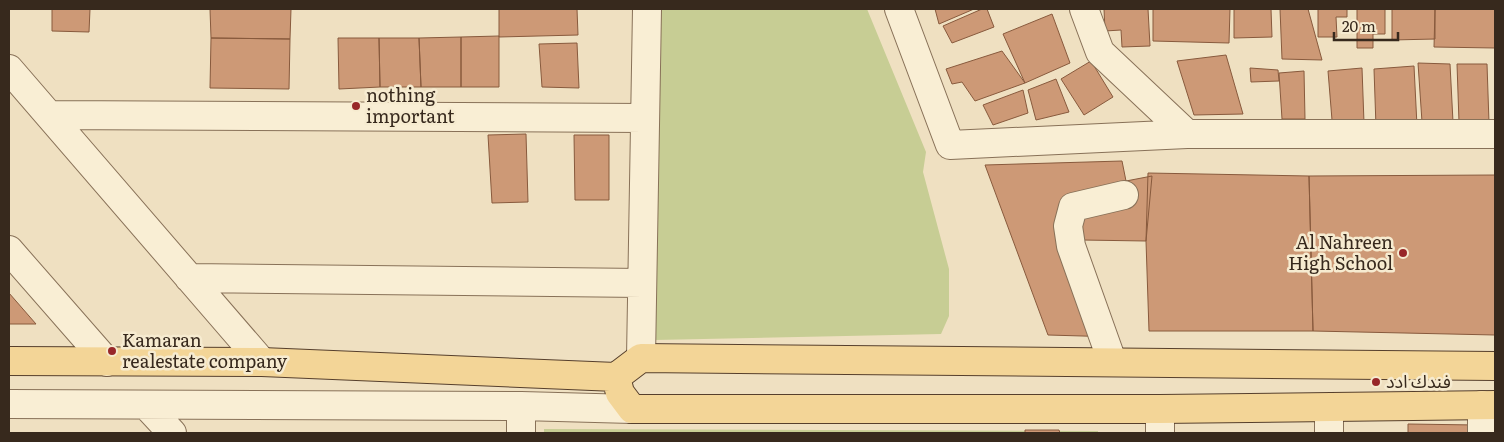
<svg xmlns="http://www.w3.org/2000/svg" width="1504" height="442" viewBox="0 0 1504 442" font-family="Literata,'Noto Sans Arabic',serif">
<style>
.green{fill:#c7cd94}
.building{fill:#cd9976;stroke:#885a3d}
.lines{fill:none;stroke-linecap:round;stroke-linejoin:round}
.minor-casing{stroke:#887158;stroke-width:30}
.major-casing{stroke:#563f2c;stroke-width:30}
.minor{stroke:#f9eed4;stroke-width:28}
.major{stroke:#f3d597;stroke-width:28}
.poi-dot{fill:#982729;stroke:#f6ebd0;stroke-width:2}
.labels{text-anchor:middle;stroke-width:5;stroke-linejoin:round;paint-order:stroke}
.poi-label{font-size:18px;fill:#37291d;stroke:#f6ebd0;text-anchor:start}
</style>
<rect width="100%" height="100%" fill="#efe0c1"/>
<!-- green -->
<path class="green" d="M661 9H867L926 152 923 172 949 269V316L941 334 655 340 656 117Z
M544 429 1098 431V433H544Z"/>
<!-- building -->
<path class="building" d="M52 9H90L89 32 52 31Z
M210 9H291L290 39 211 38Z
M499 9H577L578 35 499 37Z
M935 9H974L939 24Z
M982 9H987L994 27 952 43 943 26Z
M1104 9H1148L1150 46 1122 47 1121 30 1105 31Z
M1153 9H1230L1229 43 1153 41Z
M1234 9H1271L1272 37 1234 38Z
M1280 9H1308L1322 60 1282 59Z
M1318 9H1347V17H1336L1337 37H1318Z
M1357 9H1385V34H1373V48H1357Z
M1392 9H1435V39L1392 40Z
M1435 9H1495V48L1434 47Z
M1052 14 1070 63 1025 83 1003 34Z
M499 36V87H461V37Z
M461 37V87H421L419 38Z
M211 38 290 39 289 89 210 88Z
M338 38H379L380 87 339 89Z
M379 38H419L421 87H380Z
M577 43 579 88 542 87 539 44Z
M1002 51 1025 83 975 101 962 82 952 84 946 69Z
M1226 55 1243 114 1194 115 1177 61Z
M1091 61 1113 97 1084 115 1061 79Z
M1418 63 1450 64 1453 122H1422Z
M1457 64H1487L1489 123 1459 122Z
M1414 66 1417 126 1376 127 1374 69Z
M1250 68 1278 70 1279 81 1251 82Z
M1362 68 1364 123 1332 120 1328 71Z
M1304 71 1305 119H1282L1279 73Z
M1056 79 1069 112 1036 120 1028 90Z
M1023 90 1028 113 993 125 983 105Z
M526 134 528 202 492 203 488 135Z
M574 135H609V200H575Z
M1122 161 1126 181 1152 176 1146 241 1082 240 1117 337 1048 335 985 165Z
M1148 173 1309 176 1313 331H1149L1146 241Z
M1495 175V335L1313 331 1309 176Z
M9 293 36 324H9Z
M1408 424 1476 425V433H1408Z
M1025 430H1059L1060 433H1025Z"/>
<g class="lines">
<defs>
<path id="minor" d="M899 9 950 145 1187 134H1495
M1084 9 1100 52 1187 134
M9 69 262 362
M49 115 645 118
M9 250 107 362
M189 278 642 283
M641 358 647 9
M1112 361 1071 246 1068 226 1073 207 1124 195
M9 404 521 406 632 409
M147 406 172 433
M521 406V433
M1160 433V409
M1329 433V408
M1482 433V405"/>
<path id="major" d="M9 361 262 362 616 377 641 358 1495 366
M616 377 620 393 632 409H1160L1495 405"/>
</defs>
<!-- minor casing -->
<use href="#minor" class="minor-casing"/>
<!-- major casing -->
<use href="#major" class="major-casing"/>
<!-- minor -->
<use href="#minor" class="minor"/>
<!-- major -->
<use href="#major" class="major"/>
</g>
<!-- markers -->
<g class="poi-dot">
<circle cx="356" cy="106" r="5"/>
<circle cx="1403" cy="253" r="5"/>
<circle cx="112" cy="351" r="5"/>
<circle cx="1376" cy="382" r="5"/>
</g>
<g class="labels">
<!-- poi labels -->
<g class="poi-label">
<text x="366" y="102">nothing<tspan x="366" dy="21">important</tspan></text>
<text x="1393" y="249" text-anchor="end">Al Nahreen<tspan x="1393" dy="21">High School</tspan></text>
<text x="122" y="347">Kamaran<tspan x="122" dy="21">realestate company</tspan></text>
<text x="1386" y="388">فندك ادد</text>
</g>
</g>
<!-- border -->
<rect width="1504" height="442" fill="none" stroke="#37291d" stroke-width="20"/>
<!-- scale -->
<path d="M1334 32v8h64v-8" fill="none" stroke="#37291d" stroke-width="2.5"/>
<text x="1342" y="32" font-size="15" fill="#37291d" stroke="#f6ebd0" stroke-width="4" paint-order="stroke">20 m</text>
</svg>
